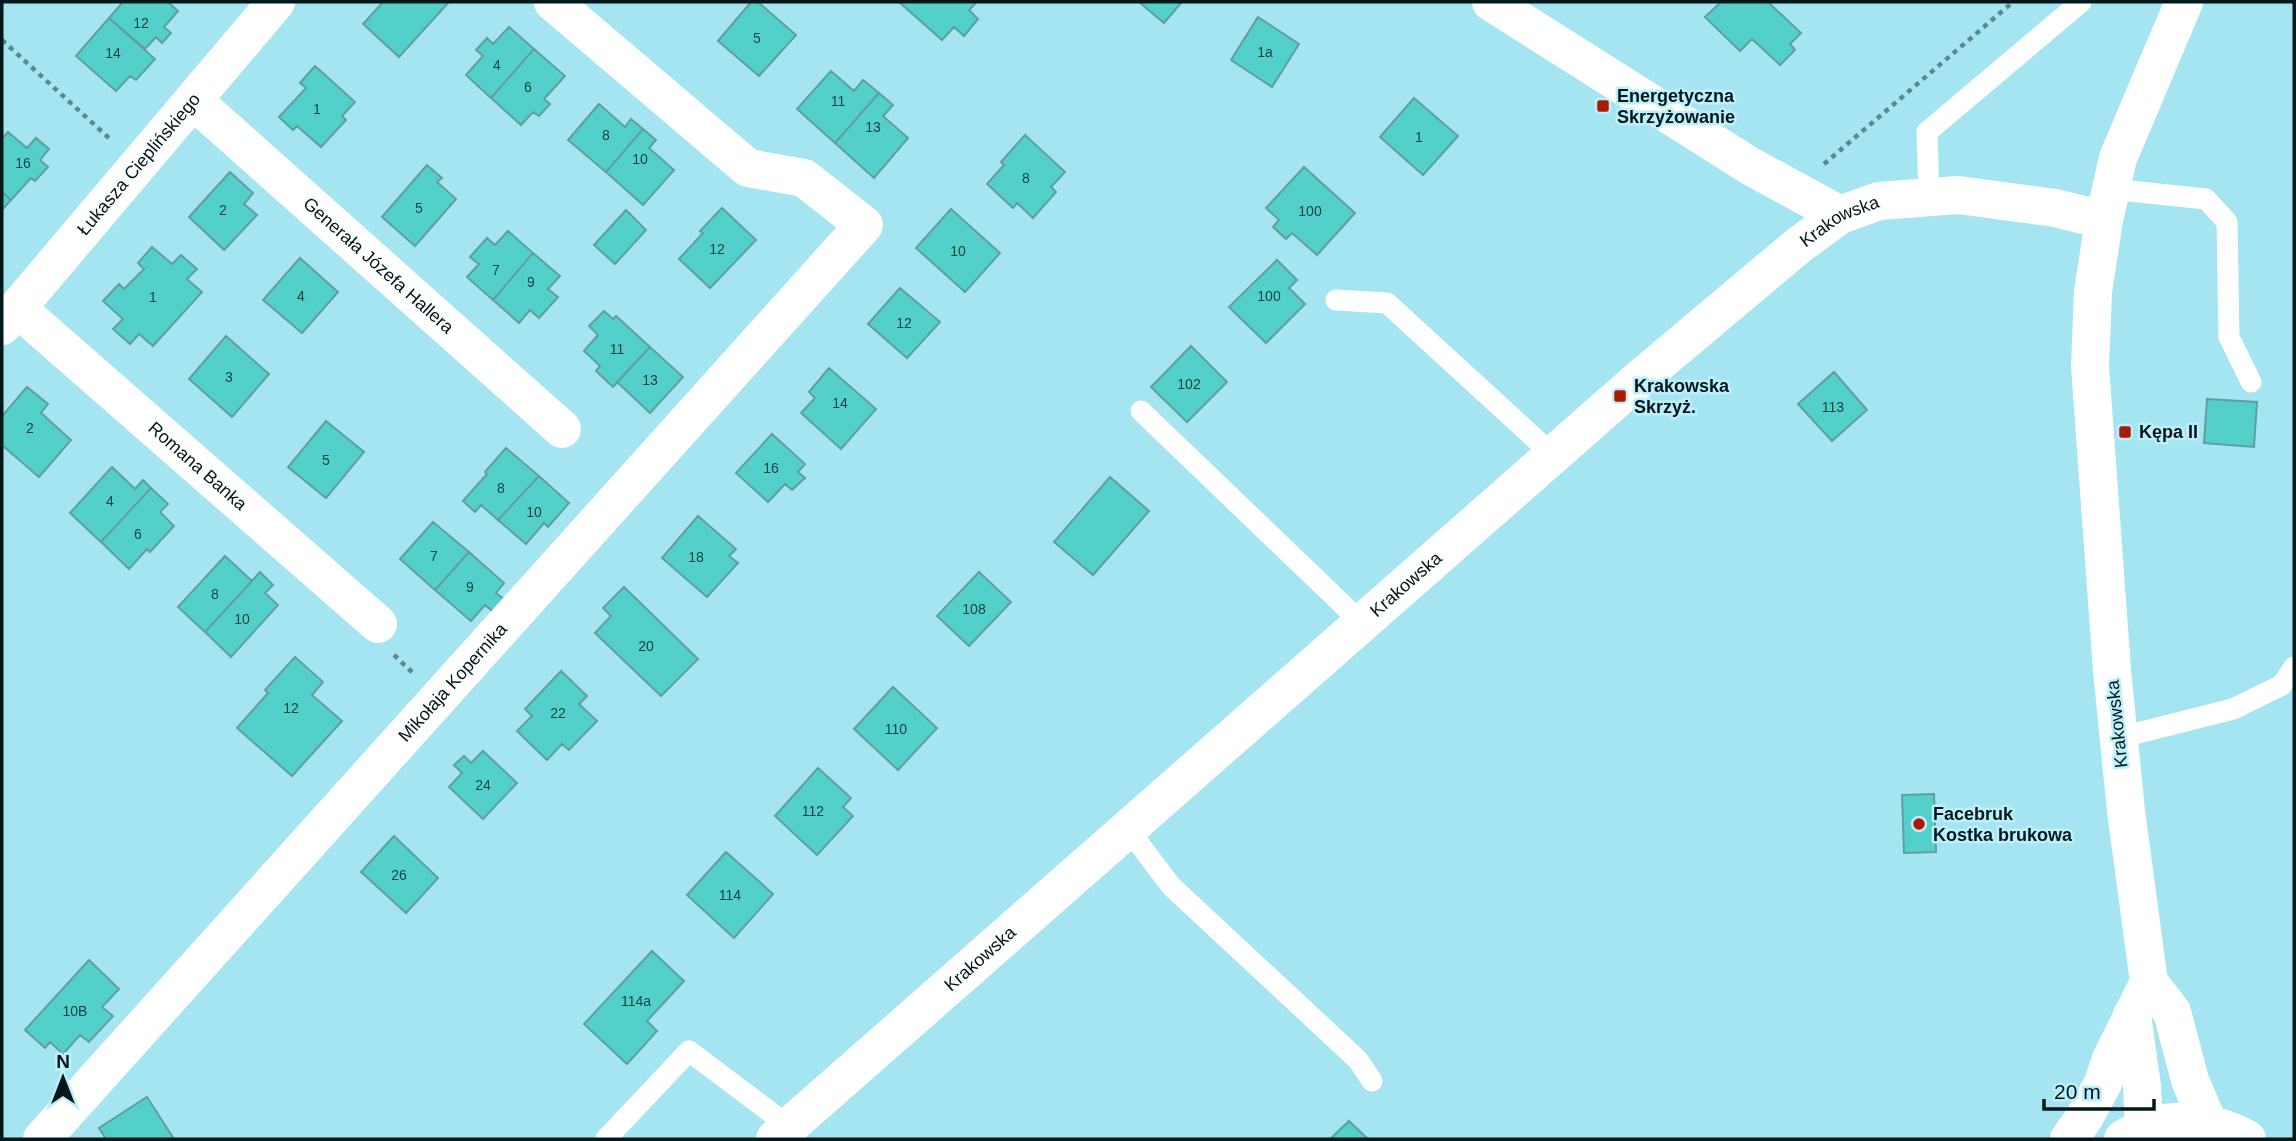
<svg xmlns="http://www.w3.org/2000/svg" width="2296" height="1141" viewBox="0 0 2296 1141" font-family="Helvetica,sans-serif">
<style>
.building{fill:#54d0cb;stroke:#5fa09d;stroke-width:2}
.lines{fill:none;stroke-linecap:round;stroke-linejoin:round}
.path{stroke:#5b8992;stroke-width:4.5;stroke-dasharray:5 5;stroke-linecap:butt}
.service{stroke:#fff;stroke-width:21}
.minor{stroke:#fff;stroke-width:38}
.tertiary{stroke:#fff;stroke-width:38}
.primary{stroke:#fff;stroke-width:38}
.poi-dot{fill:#aa1b02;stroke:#bdf0fa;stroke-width:2.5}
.labels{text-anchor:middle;stroke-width:5;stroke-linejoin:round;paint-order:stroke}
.number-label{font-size:14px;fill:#154547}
.poi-label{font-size:18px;font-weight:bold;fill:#00171b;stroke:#bdf0fa;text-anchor:start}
.street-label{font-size:18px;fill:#00171b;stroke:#bdf0fa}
</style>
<rect width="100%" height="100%" fill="#a5e5f2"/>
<!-- building -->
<path class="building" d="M123 2H168L178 11 164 27 171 33 162 43 156 37 145 49 109 18Z
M383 2H449L399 57 363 24Z
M751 2H758L796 35 759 76 718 41Z
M899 2H977L969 10 978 19 964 36 954 27 942 40Z
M1139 2H1182L1164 23Z
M1721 2H1768L1801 33 1790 44 1795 50 1780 65 1752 39 1740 51 1705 17Z
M1258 17 1299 44 1272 87 1231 60Z
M109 18 155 59 136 80 130 76 116 91 76 56Z
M509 27 534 49 491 98 466 75 483 56 476 50 487 38 493 44Z
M534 49 565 76 544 99 550 104 539 116 533 112 521 125 491 98Z
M315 66 355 102 342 116 346 120 321 147 297 126 293 130 279 117 306 88 300 83Z
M831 71 854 91 863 80 879 93 835 143 797 109Z
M879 93 893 105 883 116 908 138 874 178 835 143Z
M1414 98 1458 136 1423 175 1380 137Z
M599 104 625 127 631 119 643 129 606 172 568 140Z
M643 129 656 140 649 148 674 170 643 205 606 172Z
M8 132 27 148 36 138 49 149 40 160 48 167 35 181 31 178 11 200 2 192V139Z
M1025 135 1065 172 1051 187 1056 192 1033 218 1017 203 1013 208 987 184 1004 165 1001 162Z
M427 165 442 178 437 182 456 199 415 246 382 217Z
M1304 167 1355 213 1317 255 1292 233 1286 239 1273 227 1279 220 1266 208Z
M230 172 253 193 244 204 257 215 224 250 189 217Z
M2 192 11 200 2 210Z
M722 208 756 240 710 288 679 259 703 233 700 231Z
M951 209 1000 253 965 292 916 248Z
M626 210 646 230 615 264 594 245Z
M508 231 533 253 493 300 467 277 479 264 470 257 487 238 495 245Z
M152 247 172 264 181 255 197 269 187 279 202 292 153 346 139 334 130 344 113 329 123 319 103 301 119 284 124 289 144 269 138 263Z
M533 253 560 276 548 289 558 297 539 318 530 310 519 323 493 300Z
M300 258 338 292 302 333 263 300Z
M1277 260 1297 280 1289 288 1305 304 1266 343 1229 307Z
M900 288 940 322 907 358 868 324Z
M604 311 613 319 616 316 650 347 613 387 596 371 600 366 584 351 598 335 589 326Z
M226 336 269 374 232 417 189 379Z
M1191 346 1227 382 1187 422 1151 387Z
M650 347 683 377 650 413 617 382Z
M829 368 876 409 841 449 801 413 815 398 809 392Z
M1834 372 1867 410 1832 441 1798 404Z
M27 387 48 404 41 413 71 440 39 477 2 445V416Z
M2207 399 2257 402 2254 447 2204 443Z
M326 421 364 452 326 498 288 467Z
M772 434 805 464 798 472 805 478 792 490 785 484 768 502 736 473Z
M506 448 539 476 498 520 481 505 475 512 463 501 487 474 485 472Z
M112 467 135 489 143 480 151 488 101 542 70 513Z
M539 476 569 503 548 527 544 523 526 544 498 520Z
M1110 477 1149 511 1093 575 1054 542Z
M151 488 168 504 160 512 174 526 150 552 147 549 129 569 101 542Z
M698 516 736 549 729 556 738 563 707 597 662 558Z
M433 522 469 552 435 590 400 559Z
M469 552 504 583 496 593 504 599 492 611 485 605 471 621 435 590Z
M225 556 252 581 205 632 178 607Z
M260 572 273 585 265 593 278 605 231 657 205 632Z
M979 572 1011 602 969 646 937 616Z
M624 587 698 659 661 696 595 633 611 616 603 608Z
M295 657 323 682 312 695 342 721 292 776 237 728 268 693 265 690Z
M561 671 587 696 579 704 597 721 569 750 562 744 547 760 517 731 532 716 525 709Z
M893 687 937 728 898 770 854 729Z
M483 751 517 783 483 819 449 787 462 773 454 765 464 756 471 763Z
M818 768 851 798 843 807 853 816 817 855 775 816Z
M1934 794 1936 852 1904 853 1902 795Z
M394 836 438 878 406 913 361 872Z
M726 852 773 894 734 938 687 895Z
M652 951 684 981 647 1021 657 1031 627 1064 584 1024Z
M89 960 119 989 102 1007 113 1016 89 1042 80 1035 63 1054 50 1042 45 1048 25 1030Z
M147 1097 174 1139H106L99 1128Z
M1349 1121 1368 1139H1330Z"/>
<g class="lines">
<!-- path -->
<path class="path" d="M2 40 110 139
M1824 164 2013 2
M394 655 413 673"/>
<!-- service -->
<path class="service" d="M2111 189 2206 199 2227 222 2229 337 2251 382
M1929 196 1927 132 2081 2
M1336 300 1387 303 1553 455
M1141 411 1362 623
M2118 738 2233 709 2282 685 2294 667
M1128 829 1171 886 1358 1060 1372 1081
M606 1139 689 1051 790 1127"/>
<!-- minor -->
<g class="minor">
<path d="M1491 2 1750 166 1840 215"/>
<path id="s1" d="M194 101 562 429"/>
<path id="s2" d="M17 308 378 624"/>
<path id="s3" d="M2 326 276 2"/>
<path id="s4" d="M42 1139 864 225 804 178 748 168 553 2"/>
<path id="s5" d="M775 1139 1643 376 1799 245 1840 215 1879 201 1958 195 2055 208 2104 220"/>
</g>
<!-- tertiary -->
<path class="tertiary" d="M2149 982 2172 1012 2190 1080 2208 1123
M2132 1015 2142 1086 2144 1129
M2069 1139 2084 1118 2103 1083 2111 1059 2149 982 2126 811 2112 670 2090 366 2093 292 2104 220 2118 158 2184 2"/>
<!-- primary -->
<path class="primary" d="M2123 1139C2162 1114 2208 1118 2247 1139"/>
</g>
<!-- markers -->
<g class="poi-dot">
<rect x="1596" y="99" width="14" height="14" rx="3.5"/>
<rect x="1613" y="389" width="14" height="14" rx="3.5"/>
<rect x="2118" y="425" width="14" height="14" rx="3.5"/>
<circle cx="1919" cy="824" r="7"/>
</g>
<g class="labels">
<!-- number labels -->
<g class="number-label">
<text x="141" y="28">12</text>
<text x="757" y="43">5</text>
<text x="1265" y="57">1a</text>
<text x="113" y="58">14</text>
<text x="497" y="70">4</text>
<text x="528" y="92">6</text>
<text x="838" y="106">11</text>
<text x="317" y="114">1</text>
<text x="873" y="132">13</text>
<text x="606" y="140">8</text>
<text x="1419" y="142">1</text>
<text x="640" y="164">10</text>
<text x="23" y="168">16</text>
<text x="1026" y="183">8</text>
<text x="419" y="213">5</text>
<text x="223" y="215">2</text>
<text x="1310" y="216">100</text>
<text x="717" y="254">12</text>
<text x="958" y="256">10</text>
<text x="496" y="275">7</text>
<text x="531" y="287">9</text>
<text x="301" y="301">4</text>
<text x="1269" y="301">100</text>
<text x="153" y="302">1</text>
<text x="904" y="328">12</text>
<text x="617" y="354">11</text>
<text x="229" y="382">3</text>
<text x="650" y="385">13</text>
<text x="1189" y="389">102</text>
<text x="840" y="408">14</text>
<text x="1833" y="412">113</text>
<text x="30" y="433">2</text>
<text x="326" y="465">5</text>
<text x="771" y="473">16</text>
<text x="501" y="493">8</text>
<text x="110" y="506">4</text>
<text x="534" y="517">10</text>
<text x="138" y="539">6</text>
<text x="434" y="561">7</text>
<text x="696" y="562">18</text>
<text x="470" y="592">9</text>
<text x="215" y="599">8</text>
<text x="974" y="614">108</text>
<text x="242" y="624">10</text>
<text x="646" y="651">20</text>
<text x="291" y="713">12</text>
<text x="558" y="718">22</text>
<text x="896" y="734">110</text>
<text x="483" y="790">24</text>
<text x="813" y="816">112</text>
<text x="399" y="880">26</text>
<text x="730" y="900">114</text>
<text x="636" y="1006">114a</text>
<text x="75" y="1016">10B</text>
</g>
<!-- poi labels -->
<g class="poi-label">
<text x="1617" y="102">Energetyczna<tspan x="1617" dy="21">Skrzyżowanie</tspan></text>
<text x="1634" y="392">Krakowska<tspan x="1634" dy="21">Skrzyż.</tspan></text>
<text x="2139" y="438">Kępa II</text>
<text x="1933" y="820">Facebruk<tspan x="1933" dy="21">Kostka brukowa</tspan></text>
</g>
<!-- street labels -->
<g class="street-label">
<text dy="6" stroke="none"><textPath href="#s3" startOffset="212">Łukasza Cieplińskiego</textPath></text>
<text dy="6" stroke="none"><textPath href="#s5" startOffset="1407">Krakowska</textPath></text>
<text dy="6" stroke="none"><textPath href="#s1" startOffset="247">Generała Józefa Hallera</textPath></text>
<text dy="6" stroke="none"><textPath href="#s2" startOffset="240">Romana Banka</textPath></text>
<text dy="6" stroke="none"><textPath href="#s5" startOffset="840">Krakowska</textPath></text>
<text dy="6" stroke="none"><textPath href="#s4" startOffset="614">Mikołaja Kopernika</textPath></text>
<text transform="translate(2117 724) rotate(-96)" y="6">Krakowska</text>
<text dy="6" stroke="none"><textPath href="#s5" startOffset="273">Krakowska</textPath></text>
</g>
</g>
<!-- border -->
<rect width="2296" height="1141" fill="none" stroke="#00171b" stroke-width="7"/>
<!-- north arrow -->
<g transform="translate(63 1078)" stroke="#bdf0fa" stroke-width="5" paint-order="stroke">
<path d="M0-5L12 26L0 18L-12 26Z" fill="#00171b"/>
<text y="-10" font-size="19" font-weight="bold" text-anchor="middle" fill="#00171b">N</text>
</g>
<!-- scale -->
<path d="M2044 1099v10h110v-10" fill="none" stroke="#00171b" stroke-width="3.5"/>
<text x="2054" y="1099" font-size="21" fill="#00171b" stroke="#bdf0fa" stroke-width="5" paint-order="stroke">20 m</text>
</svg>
